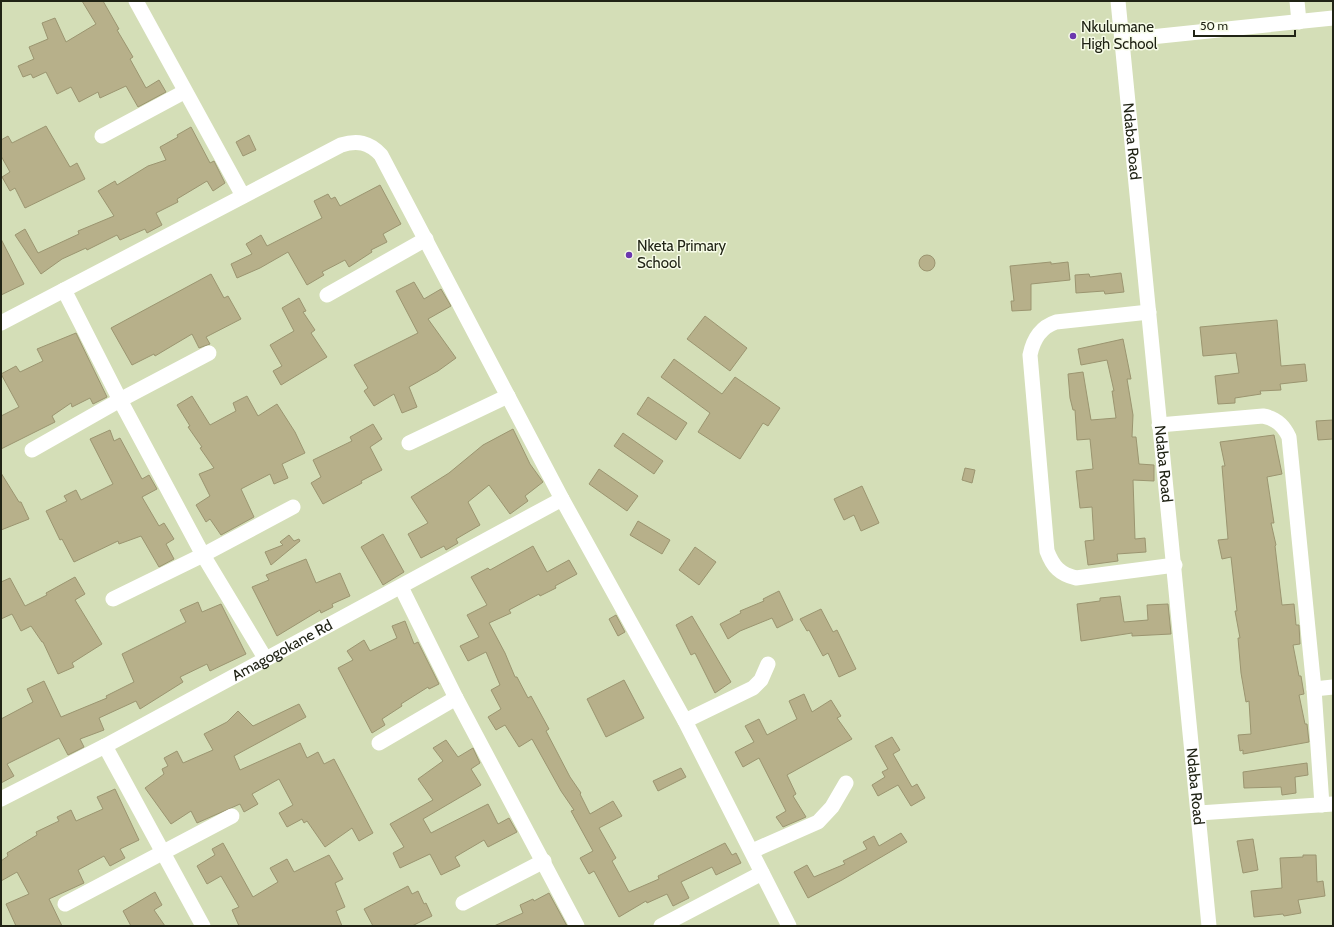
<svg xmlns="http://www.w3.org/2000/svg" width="1334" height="927" viewBox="0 0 1334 927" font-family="Cabin,sans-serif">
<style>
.building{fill:#b7b08a;stroke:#9b9570}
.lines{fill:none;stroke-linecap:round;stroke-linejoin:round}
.street{stroke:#fff;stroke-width:15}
.poi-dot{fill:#6b37ae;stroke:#f7fce8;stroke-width:1.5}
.labels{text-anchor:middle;stroke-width:3;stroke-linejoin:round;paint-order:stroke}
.poi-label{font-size:15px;fill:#202315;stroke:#f7fce8;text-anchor:start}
.street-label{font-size:15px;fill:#202315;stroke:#f7fce8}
</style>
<rect width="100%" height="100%" fill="#d4deb7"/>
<!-- building -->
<path class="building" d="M82 1H103L119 29 117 30 133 57 130 59 146 88 159 80 166 92 138 107 126 86 100 98 98 92 79 102 71 87 57 94 46 72 33 78 31 74 23 77 18 66 34 59 29 47 48 39 42 23 55 18 66 42 96 24Z
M46 126 70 167 77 163 85 179 25 208 15 188 10 191 2 177 10 172 1 156V140L8 136 12 143Z
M191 127 210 163 214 161 225 183 213 191 207 181 177 199 178 202 156 213 162 225 147 233 145 229 120 240 117 235 87 250 86 248 62 259 41 274 15 235 25 229 38 253 79 234 78 231 114 216 98 191 115 181 117 185 148 166 166 160 160 147 178 137 177 135Z
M249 135 256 150 243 156 236 142Z
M380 185 401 224 383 234 387 242 371 250 372 252 349 267 345 260 322 272 324 275 307 285 288 252 260 268 237 278 231 264 252 254 246 244 261 235 267 246 322 218 314 201 328 194 331 199 335 197 340 206Z
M1 239 24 284 1 295Z
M919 263a8 8 0 1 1 16 0a8 8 0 1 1-16 0Z
M1051 262V264L1068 262 1070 280 1031 284V310L1012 311 1011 301H1014L1010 266Z
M1121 273 1124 292 1105 294 1104 291 1076 293 1075 275 1089 274 1090 277Z
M211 274 224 298 228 296 241 319 206 337 210 344 199 348 192 334 155 356 154 354 132 365 111 328Z
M414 282 424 299 441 289 451 306 428 319 456 358 438 371 409 387 417 407 402 413 394 394 374 406 364 391 368 388 354 365 418 333 396 291Z
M299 298 306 311 303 312 315 330 311 333 327 357 281 385 273 371 282 366 270 345 294 331 282 308Z
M705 316 747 348 730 371 687 339Z
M1277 320 1281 366 1305 364 1307 381 1280 384 1281 390 1260 391 1261 394 1235 398V403L1218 404 1215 376 1239 373 1236 353 1203 356 1200 327Z
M76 333 107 397 93 404 90 398 72 407 71 403 52 416 55 422 1 449V416L19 407 1 374 16 366 20 372 43 361 37 349Z
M1123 339 1131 379H1127L1133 415 1132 437H1136L1139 464 1154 465V481L1133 480 1135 539 1145 538 1146 552 1117 554 1118 561 1088 565 1085 541 1094 540 1092 507 1080 508 1076 471 1093 469 1090 439 1077 440 1075 410H1073L1070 398 1068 374 1083 372 1091 420 1116 418 1112 391H1114L1107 360 1081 365 1078 349Z
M674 359 722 394 735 377 780 408 768 426 763 423 740 459 698 432 710 413 661 377Z
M192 396 210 425 236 411 233 403 247 396 258 416 277 404 295 432 305 453 282 464 288 478 274 484 270 474 241 489 254 517 221 535 210 519 206 522 196 505 210 496 199 474 214 468 200 448 202 447 188 427 190 426 177 405Z
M648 397 687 423 676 440 637 414Z
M1333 420V439L1318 440 1316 421Z
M373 424 382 439 370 447 382 470 361 481 362 483 323 504 311 483 321 477 313 460 352 441 350 437Z
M513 429 530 464 543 482 525 496 528 501 510 514 489 485 468 502 480 525 456 539 458 543 446 550 444 546 421 558 408 534 428 523 411 497 449 473 483 445Z
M110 430 114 441 120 438 142 479 149 475 157 489 142 497 159 526 164 523 174 539 166 544 174 559 159 567 141 536 119 544 118 541 74 562 62 539 60 540 46 511 67 501 64 496 76 490 81 500 113 484 90 439Z
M623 433 663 461 654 474 614 446Z
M1274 435 1282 474 1267 477 1274 523H1271L1276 545 1275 546 1282 605 1294 604 1296 625H1299L1300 644 1293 645 1299 676H1301L1304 694 1299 695 1305 724H1307L1309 742 1243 754V750L1240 751 1238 735 1251 734 1249 701 1246 702 1241 673 1238 638H1240L1235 611H1237L1231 557 1222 559 1218 540 1228 539 1222 466H1225L1220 442Z
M965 468 975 470 972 483 962 480Z
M599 469 638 496 627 511 589 484Z
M1 473 19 502H21L29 519 1 530Z
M862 486 879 523 861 531 854 515 844 520 834 499Z
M638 521 670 540 662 554 630 535Z
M383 534 404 572 383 585 361 547Z
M289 535 294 541 299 539 300 541 271 565 265 552 283 545 280 542Z
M533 546 547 572 569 560 577 574 555 586 556 588 540 596 539 594 509 610 511 613 489 623 505 653 515 677H517L528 698 531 696 549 729 546 731 570 777 581 793 580 794 590 814 613 801 622 816 599 828 616 858 612 861 629 892 659 879 658 876 725 843 732 855 736 853 741 863 716 875 712 867 681 882 689 898 673 906 667 894 647 903 646 901 619 917 594 871 589 874 580 858 593 851 571 811 574 810 561 791 532 739 519 747 505 725 496 730 488 717 501 709 491 690 500 685 486 652 468 661 460 646 479 637 467 615 487 605 471 577 488 568 490 570Z
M695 547 716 562 699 585 679 570Z
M306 559 316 583 340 573 350 596 332 604 333 607 321 613 320 610 277 636 252 587 269 580 266 575Z
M75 577 85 594 75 600 102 644 72 663 74 667 58 674 43 642H42L31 626 21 631 12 614 1 619V582L10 578 25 606 47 595 46 593Z
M779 591 793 620 777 628 772 618 740 631 728 639 720 624 741 613 740 611 764 601 763 599Z
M1120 596 1124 622 1148 620 1147 605 1168 604 1171 634 1132 636V633L1081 641 1077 604 1100 601V598Z
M198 602 202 612 221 604 246 654 210 671 207 664 180 677 183 682 140 709 136 701 99 718 104 730 80 739 84 747 68 755 59 738 7 764 14 776 1 783V719L33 702 27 689 44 681 61 717 107 698 106 696 134 682 122 654 186 622 180 610Z
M821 609 833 632 837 630 856 669 839 677 828 653 823 656 809 630 807 631 800 619Z
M616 615 625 632 618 636 609 619Z
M692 616 731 682 715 693 695 653 691 655 676 625Z
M405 621 414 644 418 642 439 684 429 689 428 687 401 704 402 706 382 719 385 725 372 733 338 668 353 660 347 651 364 640 370 651 397 638 392 626Z
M624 680 644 718 606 737 587 699Z
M804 694 812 712 831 700 841 716 837 718 852 739 787 775 796 794 793 796 806 817 783 827 776 817 786 811 759 758 743 767 735 752 754 742 745 726 759 719 767 735 797 719 789 701Z
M299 704 306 717 234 756 240 770 300 743 307 758 318 752 324 764 334 759 373 833 359 841 352 828 325 847 307 821 304 823 302 819 287 827 279 813 293 805 279 779 252 794 258 804 244 812 240 804 197 823 191 811 171 824 145 788 164 774 162 769 168 766 164 758 177 751 183 763 213 750 204 734 227 722 238 711 253 726Z
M892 737 900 750 893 754 912 787 917 784 925 798 911 806 898 785 878 796 872 785 885 777 882 772 888 769 875 746Z
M446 740 458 757 473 748 480 763 471 769 481 785 423 819 431 833 488 804 498 824 509 818 517 832 488 847 484 840 455 857 460 866 441 875 430 854 400 868 393 853 404 847 390 824 433 800 418 779 443 761 433 748Z
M1307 763 1308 775 1295 777 1296 793 1282 795 1281 787 1244 788 1243 772Z
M681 768 686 777 658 791 653 781Z
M115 789 139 840 120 849 125 858 110 866 104 856 78 870 84 883 49 899 62 926H16L6 904 29 894 17 872 1 881V861L8 856 7 853 37 835 36 832 59 821 57 817 71 810 76 821 103 809 97 797Z
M901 833 907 842 842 880 808 898 794 872 807 865 814 877 845 864 843 861 867 849 863 842 874 836 879 846Z
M1253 839 1258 870 1243 873 1237 841Z
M223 843 253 897 278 882 270 868 287 859 294 872 329 855 343 879 335 883 345 907 336 911 342 926H239L232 910 239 907 221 876 207 884 197 866 215 855 212 849Z
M1303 855H1316L1317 882 1323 881 1325 896 1298 900 1301 913 1284 916 1283 914 1254 917 1251 891 1282 888 1280 858 1303 857Z
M408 886 412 894 418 891 424 904 426 903 432 916 412 926H373L364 909Z
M155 892 162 905 154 910 165 926H131L123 911Z
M549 893 567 926H494L523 913 520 905 533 899 534 901Z"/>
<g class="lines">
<!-- street -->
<g class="street">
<path d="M136 1 243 196"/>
<path id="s1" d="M1118 1 1209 926"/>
<path d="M1297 1 1299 22"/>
<path d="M1122 40 1333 18"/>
<path d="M102 136 184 92"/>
<path d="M64 290 120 400 203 555 265 658"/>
<path d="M327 295 426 239"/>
<path d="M1149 312 1056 322C1041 327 1033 340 1030 355L1047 551C1053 567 1060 574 1076 578L1175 565"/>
<path d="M1 323 341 145C357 140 369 142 381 155L562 499 685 721 789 926"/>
<path d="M1159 425 1263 416C1275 418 1284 426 1289 437L1314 689 1322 805"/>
<path d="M409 443 508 396"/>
<path d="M32 450 120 400 209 353"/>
<path d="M401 587 456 698 577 926"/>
<path d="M113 599 203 555 293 507"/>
<path d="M1314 689 1333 687"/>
<path d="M685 721 753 688 761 680 768 664"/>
<path d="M379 743 456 698"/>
<path d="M105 746 203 926"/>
<path id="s2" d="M1 799 105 746 562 499"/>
<path d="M1199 813 1333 804"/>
<path d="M752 851 818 822 832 807 846 783"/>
<path d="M463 903 544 861"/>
<path d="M65 904 232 816"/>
<path d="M661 926 762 873"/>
</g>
</g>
<!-- markers -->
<g class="poi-dot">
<circle cx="1073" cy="36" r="4"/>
<circle cx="629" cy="255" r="4"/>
</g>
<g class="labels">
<!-- poi labels -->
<g class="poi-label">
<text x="1081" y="32">Nkulumane<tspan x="1081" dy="17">High School</tspan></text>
<text x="637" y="251">Nketa Primary<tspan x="637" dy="17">School</tspan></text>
</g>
<!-- street labels -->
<g class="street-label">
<text dy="5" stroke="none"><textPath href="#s1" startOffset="141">Ndaba Road</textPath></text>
<text dy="5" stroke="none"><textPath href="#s1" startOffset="465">Ndaba Road</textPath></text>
<text dy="5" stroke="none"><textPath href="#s2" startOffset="318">Amagogokane Rd</textPath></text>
<text dy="5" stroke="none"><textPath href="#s1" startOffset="789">Ndaba Road</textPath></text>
</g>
</g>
<!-- border -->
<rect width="1334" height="927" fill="none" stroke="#202315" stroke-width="4"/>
<!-- scale -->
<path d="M1194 30v6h101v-6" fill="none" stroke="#202315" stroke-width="2"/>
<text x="1200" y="30" font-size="12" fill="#202315" stroke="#f7fce8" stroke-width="3" paint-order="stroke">50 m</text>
</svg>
